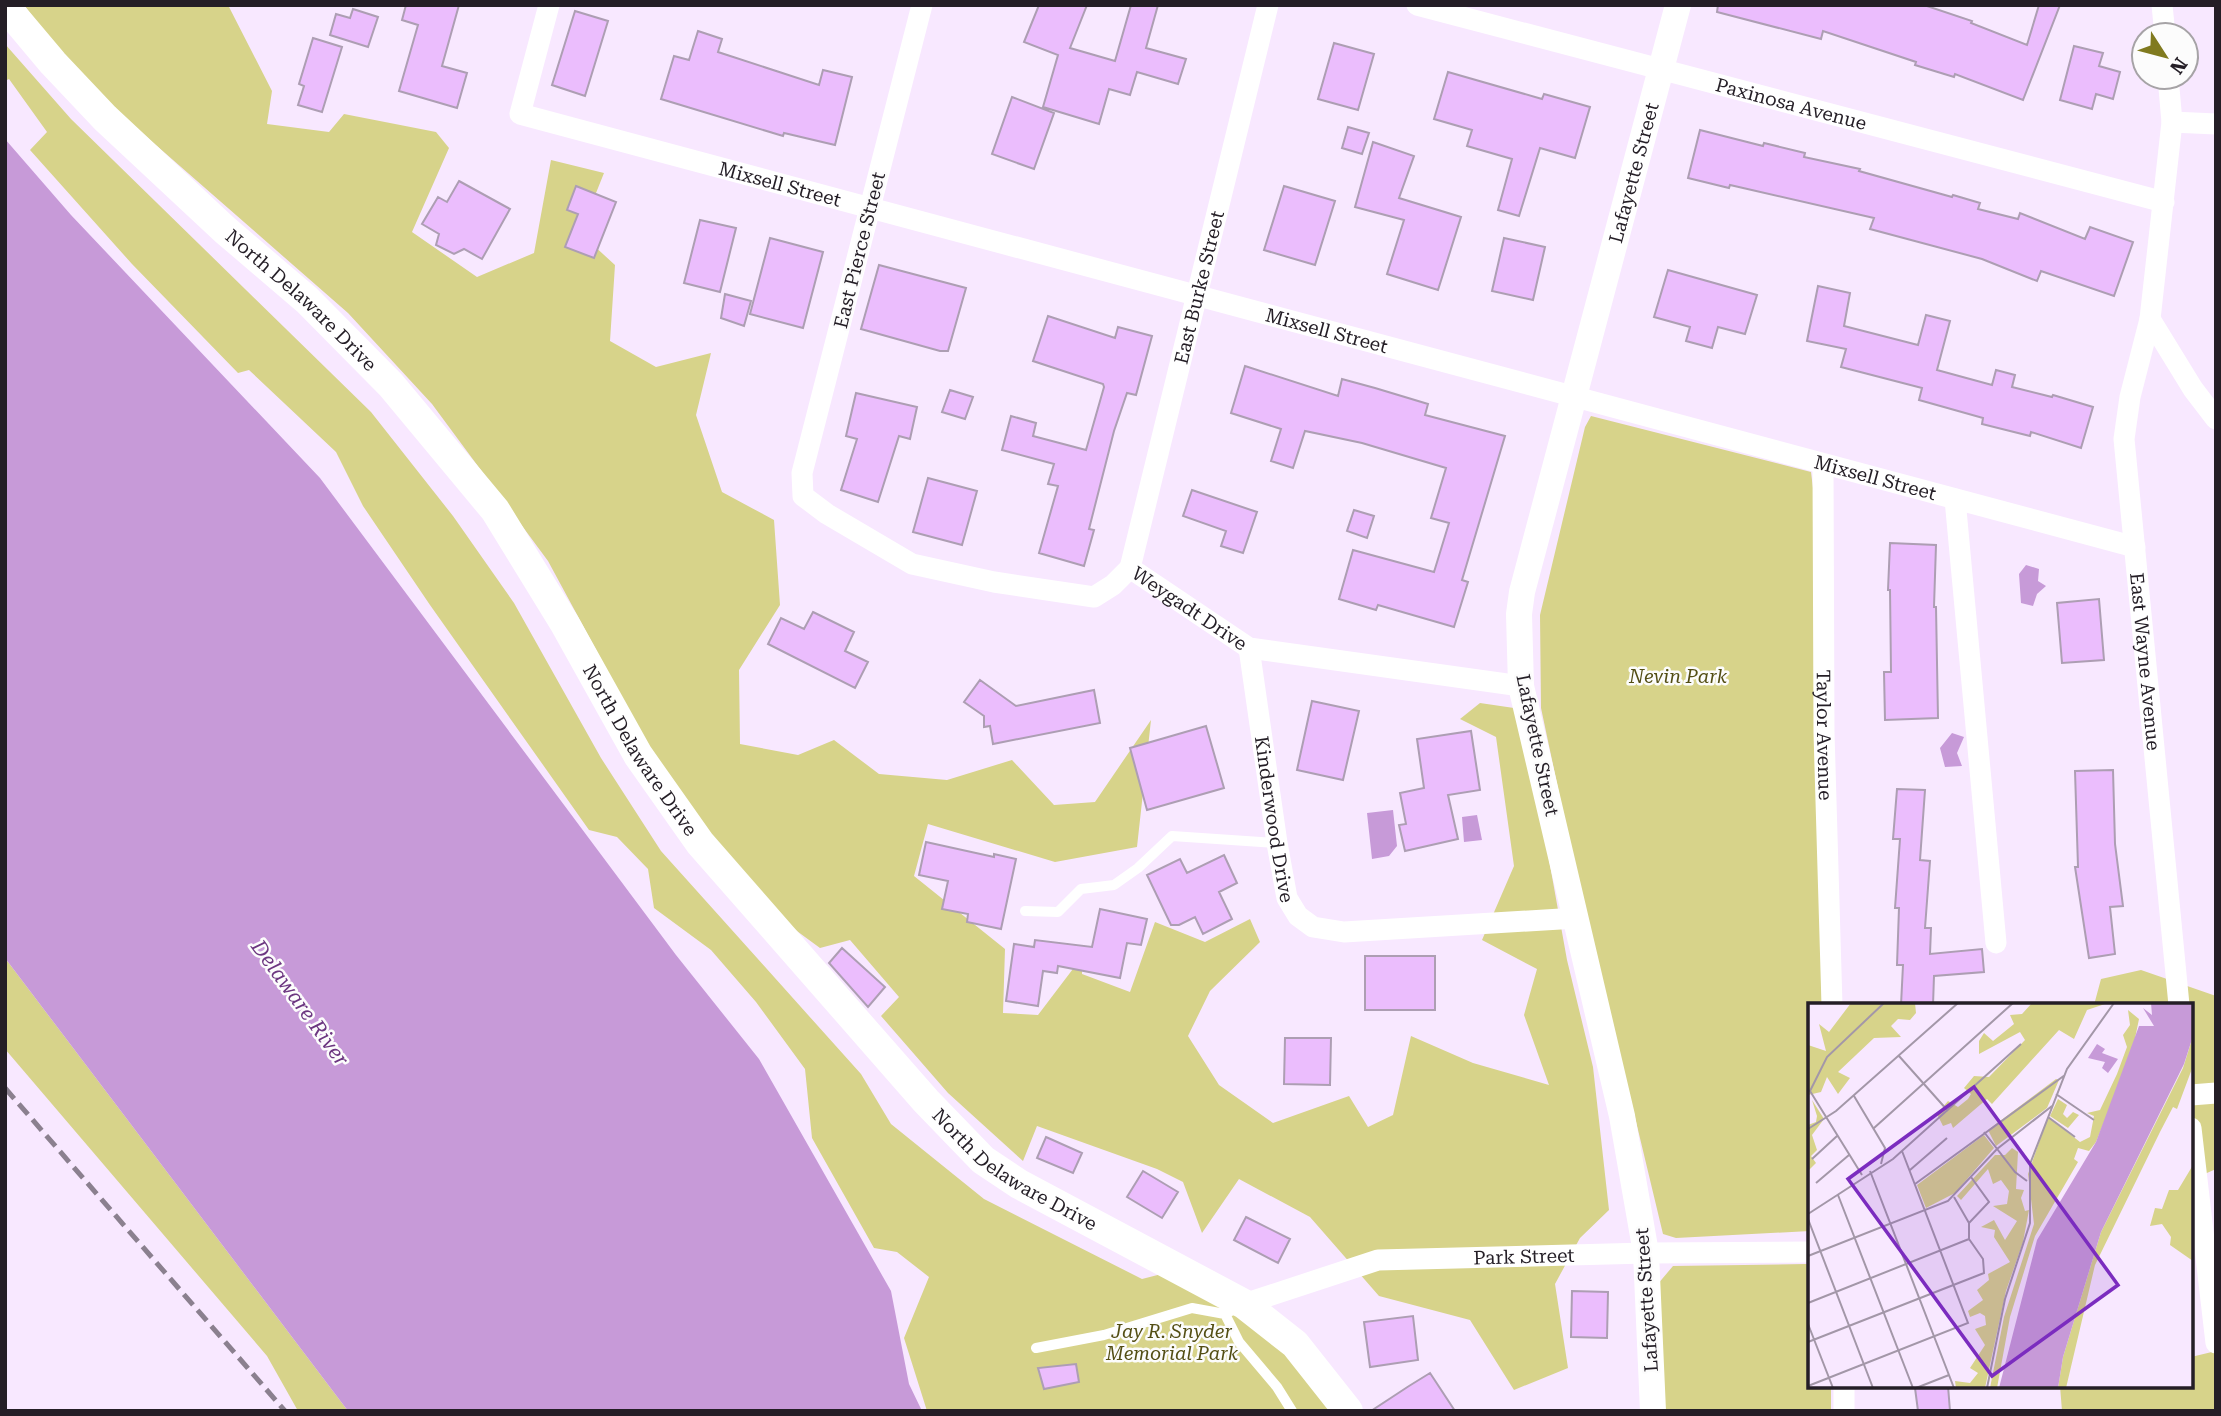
<svg xmlns="http://www.w3.org/2000/svg" width="2221" height="1416" viewBox="0 0 2221 1416" font-family="'Roboto Serif',serif">
<style>
.green{fill:#d7d38a}
.water{fill:#c79ad8}
.building{fill:#ebbdfd;stroke:#ad9eb3;stroke-width:2}
.lines{fill:none;stroke-linecap:round;stroke-linejoin:round}
.service{stroke:#fff;stroke-width:10}
.minor{stroke:#fff;stroke-width:21}
.tertiary{stroke:#fff;stroke-width:26}
.secondary{stroke:#fff;stroke-width:30}
.rail{stroke:#8b808f;stroke-width:5;stroke-dasharray:14 7;stroke-linecap:butt}
.labels{text-anchor:middle;stroke-width:5;stroke-linejoin:round;paint-order:stroke}
.street-label{font-size:19px;fill:#241e26;stroke:#fcfcfc}
.park-label{font-size:19px;font-style:italic;fill:#534e14;stroke:#fcfcfc}
.water-label{font-size:21px;font-style:italic;fill:#6c3680;stroke:#fcfcfc}
.inset-road{fill:none;stroke:#a397a8;stroke-width:2}
.view{fill:#7b2cbf;fill-opacity:0.15;stroke:#7b2cbf;stroke-width:3.5}
.inset-edge{fill:none;stroke:#241e26;stroke-width:3.5}
</style>
<rect width="100%" height="100%" fill="#f8e8ff"/>
<!-- green -->
<path class="green" d="M24 5H228L272 91 267 124 329 132 344 114 436 132 449 148 412 232 477 277 534 253 551 160 604 173 580 233 615 265 610 341 656 367 711 353 696 415 722 492 774 520 780 605 739 670 740 744 798 755 834 740 879 774 947 780 1012 760 1054 805 1095 802 1151 720 1137 847 1055 862 928 824 914 876 1005 949 1003 1013 1038 1015 1082 957V974L1130 992 1155 922 1205 942 1250 919 1260 942 1210 991 1188 1036 1219 1085 1273 1123 1349 1096 1368 1127 1393 1115 1411 1036 1473 1063 1549 1085 1524 1015 1537 969 1482 940 1514 866 1496 737 1460 719 1480 703 1514 708 1536 787 1567 960 1593 1067 1609 1210 1580 1238 1555 1284 1568 1368 1514 1390 1470 1320 1379 1296 1310 1217 1239 1179 1202 1233 1183 1182 1157 1169 1037 1126 1023 1161 948 1093 881 1016 899 997 850 940 820 948 775 915 661 770 548 561 432 404 348 313 78 77Z
M5 44 71 119 371 412 453 516 514 603 601 758 661 851 861 1074 891 1124 984 1199 1142 1279 1181 1269 1244 1304 1348 1411H927L904 1338 929 1277 897 1252 874 1248 812 1138 805 1069 756 1002 711 950 654 908 648 869 617 837 589 830 430 605 363 506 336 452 249 370 238 373 132 264 30 150 47 132 9 79 5 81Z
M1591 416 1811 472 1814 496 1822 1005H1810V1231L1676 1238 1663 1234 1573 859 1541 708 1540 615 1585 427Z
M5 958 348 1411H298L267 1356 5 1049Z
M2141 970 2216 996V1169L2191 1180V1005H2094L2101 979Z
M1806 1264 1810 1265V1386H1831V1411H1662L1657 1285 1673 1266Z
M2216 1351V1411H2062L2060 1386H2191V1357Z"/>
<!-- water -->
<path class="water" d="M5 139 71 215 320 478 676 955 759 1059 891 1291 909 1384 922 1411H348L5 958Z
M2026 565 2039 569 2038 581 2046 586 2037 594 2033 606 2021 603 2019 574Z
M1952 733 1964 737 1957 753 1962 766 1945 767 1940 748Z
M1393 810 1397 846 1389 856 1372 859 1367 813Z
M1477 815 1482 840 1464 842 1462 817Z"/>
<!-- building -->
<path class="building" d="M406 5H459L442 66 467 73 457 108 399 91 418 25 402 20Z
M1039 5H1087L1070 48 1115 61 1131 5H1158L1146 48 1186 59 1178 84 1137 72 1130 95 1109 89 1099 124 1043 107 1058 55 1024 42Z
M1718 5H1924L1972 21 1971 23 2027 45 2039 5H2060L2023 100 1955 74 1954 77 1915 65 1916 62 1823 31 1821 39 1717 12Z
M353 9 378 17 368 47 330 35 336 14 350 18Z
M575 11 608 21 585 96 552 85Z
M698 31 722 39 718 52 819 85 823 70 852 77 835 145 784 133 783 136 661 99 674 56 689 60Z
M313 38 342 47 322 112 298 105 304 86 299 84Z
M1334 43 1374 54 1358 110 1318 99Z
M2074 46 2103 53 2099 66 2120 72 2113 99 2096 94 2092 109 2060 100Z
M1448 72 1542 99 1544 94 1590 107 1575 158 1540 148 1519 216 1498 210 1512 159 1467 146 1472 130 1434 119Z
M1012 97 1054 113 1034 169 992 154Z
M1348 127 1369 133 1362 154 1342 148Z
M1700 130 1763 146 1764 143 1805 153 1804 157 1860 169 1859 171 1952 197 1953 195 1980 203 1978 209 2018 219 2020 213 2085 239 2090 227 2133 242 2114 296 2041 271 2037 281 1982 259 1870 229 1874 218 1730 185 1729 188 1688 178Z
M1373 142 1414 156 1399 198 1461 217 1438 290 1387 274 1404 220 1355 207Z
M459 181 510 209 482 259 464 249 454 254 436 245 439 234 422 224 438 197 447 202Z
M576 186 616 202 594 258 565 247 578 214 567 210Z
M1284 186 1335 201 1315 265 1264 250Z
M700 220 736 228 720 292 684 283Z
M770 238 823 252 803 328 750 314Z
M1504 238 1545 247 1533 300 1492 291Z
M879 265 966 288 948 351H940L861 329Z
M1668 270 1757 295 1745 334 1718 327 1712 348 1686 341 1690 327 1654 317Z
M1818 286 1850 293 1844 326 1918 345 1926 315 1950 321 1937 370 1992 385 1996 370 2015 375 2012 387 2052 397 2053 395 2093 407 2081 448 2031 432 2030 436 1982 424 1983 418 1919 400 1922 388 1841 367 1846 349 1807 341Z
M725 294 751 301 744 326 721 318Z
M1048 316 1115 338 1118 327 1152 336 1136 395 1127 393 1114 431 1089 529 1094 530 1084 566 1039 553 1058 486 1048 484 1054 464 1002 450 1011 416 1036 423 1033 436 1086 450 1104 387 1103 384 1033 361Z
M1245 366 1338 396 1342 379 1375 388 1428 404 1425 415 1505 436 1462 580 1468 582 1454 627 1378 605 1376 610 1339 599 1353 550 1434 572 1449 523 1431 518 1446 468 1362 443 1305 431 1293 468 1271 461 1281 429 1231 413Z
M950 390 973 397 965 419 942 412Z
M856 393 917 407 910 439 899 436 878 502 841 490 857 439 846 436Z
M928 478 977 491 962 545 913 532Z
M1192 490 1257 512 1243 553 1221 546 1226 531 1183 516Z
M1354 510 1374 516 1367 538 1347 531Z
M1890 543 1936 545 1934 607H1936L1938 718 1885 720 1884 672H1891L1890 590H1888Z
M2099 599 2104 660 2062 663 2057 603Z
M813 612 854 632 845 651 868 662 855 688 768 644 781 618 804 629Z
M980 680 1016 706 1094 690 1100 723 993 744 990 726 984 727V716L964 702Z
M1312 701 1359 711 1343 780 1297 770Z
M1206 726 1224 788 1147 810 1130 748Z
M1471 731 1480 790 1448 795 1458 839 1405 851 1399 825 1406 824 1400 793 1424 788 1417 739Z
M2113 770 2115 844 2123 906 2110 907 2115 954 2089 958 2075 867H2078L2075 771Z
M1897 789 1925 790 1920 860 1930 861 1925 928H1931L1930 954 1982 949 1984 972 1934 976 1933 1005H1901L1903 965H1897L1899 908H1895L1900 839H1893Z
M926 842 994 857V854L1016 859 1001 929 967 922 968 914 942 909 948 881 919 875Z
M1224 855 1237 883 1219 892 1232 919 1203 934 1195 917 1179 925H1171L1147 875 1180 859 1187 873Z
M1100 909 1147 919 1141 945 1127 943 1120 978 1058 966 1057 973 1043 971 1038 1006 1006 1001 1014 944 1034 947 1035 940 1092 947Z
M842 948 885 987 868 1007 829 963Z
M1365 956H1435V1010H1365Z
M1285 1038H1331L1330 1085 1284 1084Z
M1046 1137 1082 1153 1073 1173 1037 1158Z
M1143 1171 1178 1192 1162 1218 1127 1197Z
M1246 1217 1290 1239 1278 1263 1234 1240Z
M1572 1291 1608 1292 1607 1338 1571 1337Z
M1413 1316 1418 1360 1370 1367 1364 1322Z
M1076 1364 1079 1382 1044 1389 1038 1368Z
M1430 1373 1455 1411H1371L1409 1386Z
M1930 1386H1948L1950 1411H1918L1915 1388Z"/>
<g class="lines">
<!-- service -->
<path class="service" d="M1025 911 1058 912 1081 889 1114 885 1138 868 1172 836 1277 843
M1225 1314 1239 1342 1277 1387 1292 1411
M1036 1348 1104 1335 1192 1308 1225 1314 1238 1307"/>
<!-- minor -->
<g class="minor">
<path id="s1" d="M549 5 520 114 2135 547"/>
<path d="M922 5 802 473 803 496 827 514 912 564 994 582 1094 597 1113 585 1130 568"/>
<path id="s2" d="M1417 5 2164 202"/>
<path d="M2162 5 2165 35"/>
<path id="s3" d="M2168 77 2172 122 2150 319 2130 397 2124 439 2179 1005"/>
<path d="M2172 122 2216 124"/>
<path d="M2150 319 2193 389 2216 419"/>
<path id="s4" d="M1823 464 1824 733 1832 1005"/>
<path d="M1955 499 1996 943"/>
<path id="s5" d="M1130 568 1268 5"/>
<path id="s6" d="M1130 568 1249 648 1521 686"/>
<path id="s7" d="M1249 648 1277 843 1287 898 1298 916 1313 927 1344 932 1577 918"/>
<path d="M2191 1095 2216 1093"/>
<path d="M2191 1128 2216 1343"/>
<path id="s8" d="M1244 1304 1378 1260 1646 1253 1810 1252"/>
<path d="M1844 1386V1411"/>
</g>
<!-- tertiary -->
<path class="tertiary" id="s9" d="M1653 1411 1646 1253 1622 1116 1521 686 1519 614 1522 592 1678 5"/>
<!-- secondary -->
<path class="secondary" id="s10" d="M5 6 53 63 105 118 225 230 307 300 391 385 495 510 565 624 638 755 700 843 926 1101 983 1160 1019 1184 1244 1304 1295 1344 1348 1411"/>
<!-- rail -->
<path class="rail" d="M5 1088 285 1411"/>
</g>
<g class="labels">
<!-- street labels -->
<g class="street-label">
<text dy="7" stroke="none"><textPath href="#s2" startOffset="387">Paxinosa Avenue</textPath></text>
<text dy="7" stroke="none"><textPath href="#s9" startOffset="1267">Lafayette Street</textPath></text>
<text dy="7" stroke="none"><textPath href="#s1" startOffset="382">Mixsell Street</textPath></text>
<text transform="translate(859 250) rotate(-76)" y="7">East Pierce Street</text>
<text dy="7" stroke="none"><textPath href="#s5" startOffset="289">East Burke Street</textPath></text>
<text dy="7" stroke="none"><textPath href="#s10" startOffset="418">North Delaware Drive</textPath></text>
<text dy="7" stroke="none"><textPath href="#s1" startOffset="948">Mixsell Street</textPath></text>
<text dy="7" stroke="none"><textPath href="#s1" startOffset="1516">Mixsell Street</textPath></text>
<text dy="7" stroke="none"><textPath href="#s6" startOffset="72">Weygadt Drive</textPath></text>
<text dy="7" stroke="none"><textPath href="#s3" startOffset="590">East Wayne Avenue</textPath></text>
<text dy="7" stroke="none"><textPath href="#s4" startOffset="271">Taylor Avenue</textPath></text>
<text transform="translate(1538 745) rotate(78)" y="7">Lafayette Street</text>
<text dy="7" stroke="none"><textPath href="#s10" startOffset="985">North Delaware Drive</textPath></text>
<text dy="7" stroke="none"><textPath href="#s7" startOffset="173">Kinderwood Drive</textPath></text>
<text dy="7" stroke="none"><textPath href="#s10" startOffset="1552">North Delaware Drive</textPath></text>
<text dy="7" stroke="none"><textPath href="#s8" startOffset="287">Park Street</textPath></text>
<text transform="translate(1646 1300) rotate(-94)" y="7">Lafayette Street</text>
</g>
<!-- park labels -->
<g class="park-label">
<text x="1678" y="683">Nevin Park</text>
<text x="1172" y="1338">Jay R. Snyder<tspan x="1172" dy="22">Memorial Park</tspan></text>
</g>
<!-- water labels -->
<g class="water-label">
<text transform="translate(300 1003) rotate(54)" y="7">Delaware River</text>
</g>
</g>
<!-- overview -->
<g transform="translate(1808 1003)">
<rect width="385" height="385" fill="#f8e8ff"/>
<path d="M43 0H107L108 10 102 17 90 16 83 23 93 34 66 35 30 69 42 75 30 91 19 74 13 89 0 92V42L18 48 11 21 21 29ZM224 0H300L279 7 266 36 251 27 184 101 179 96 145 125 143 120 135 123 129 111 140 98 150 104 160 96 163 91 156 85 166 73 181 74 217 37 212 29 171 51V38L176 30 185 38 206 21 202 12 214 11ZM320 7 331 16 324 50 288 139 281 148 270 145 266 156 270 159 227 233 202 314 189 385H182L196 314 226 221 220 171 240 114 272 139 282 134 286 113 279 110 292 107 309 71 319 44 315 32 322 22ZM385 33V63L369 106 365 104 352 129 287 262 258 385H250L255 354 293 229 375 65ZM248 76 251 77 239 105 188 143 180 127ZM250 96 259 102 255 111 259 115 265 109 271 112 260 125 242 113ZM4 97 16 116 4 132 9 147 3 153 8 160 0 168V122L8 119 9 113ZM176 132 186 145 147 190 118 205 109 182ZM204 145 210 149 208 186 216 187 213 195 217 208 221 207 215 239 198 288 177 385H148L147 378 162 380 170 370 162 365 177 342 167 326 178 322 177 313 172 310 162 314 160 308 175 297 169 287 181 277 180 271 202 259 186 234 187 227 173 224 186 217 197 237 209 218 185 203 199 201 201 188 193 177 185 181 180 166 153 197 149 193 187 152H197ZM385 162V258L362 242 363 234 354 221 342 223 347 205 354 206 361 187H370Z" fill="#d7d38a"/>
<path d="M343 0H385V33L376 61 293 229 255 354 250 385H191L229 237 288 139 331 23H346L335 5 344 12ZM289 41 297 46 294 50 310 56 300 70 294 65 297 59 280 55Z" fill="#c79ad8"/>
<path class="inset-road" d="M91 53 140 108M248 91 286 117M46 93 77 145 73 161M240 114 267 134M66 125 205 0M0 126 28 108 150 0M176 129 207 169 219 178M4 156 29 133M102 167 139 135M62 168 146 385M54 172 2 88 19 54 76 0M8 180 41 152M107 181 257 72M30 192 105 385M0 211 85 156 213 41M0 216 65 385M161 220 181 199 163 174M0 253 140 198 189 146 244 103M0 300 161 236M0 321 25 385M0 339 176 270 175 256 161 236V220L146 194M0 383 160 320 94 148M108 385 141 372M179 385 197 296 222 220V161L259 66 306 0"/>
<path class="view" d="M166 84 310 282 184 373 40 176Z"/>
<rect width="385" height="385" class="inset-edge"/>
</g>
<!-- border -->
<rect width="2221" height="1416" fill="none" stroke="#241e26" stroke-width="14"/>
<!-- north arrow -->
<g transform="translate(2165 56) rotate(126)"><circle r="33" fill="#fcfcfc" stroke="#a6a3a6" stroke-width="2"/>
<path d="M0-5L12 26L0 18L-12 26Z" fill="#807a1f"/>
<text y="-10" font-size="19" font-weight="bold" text-anchor="middle" fill="#241e26">N</text>
</g>
</svg>
